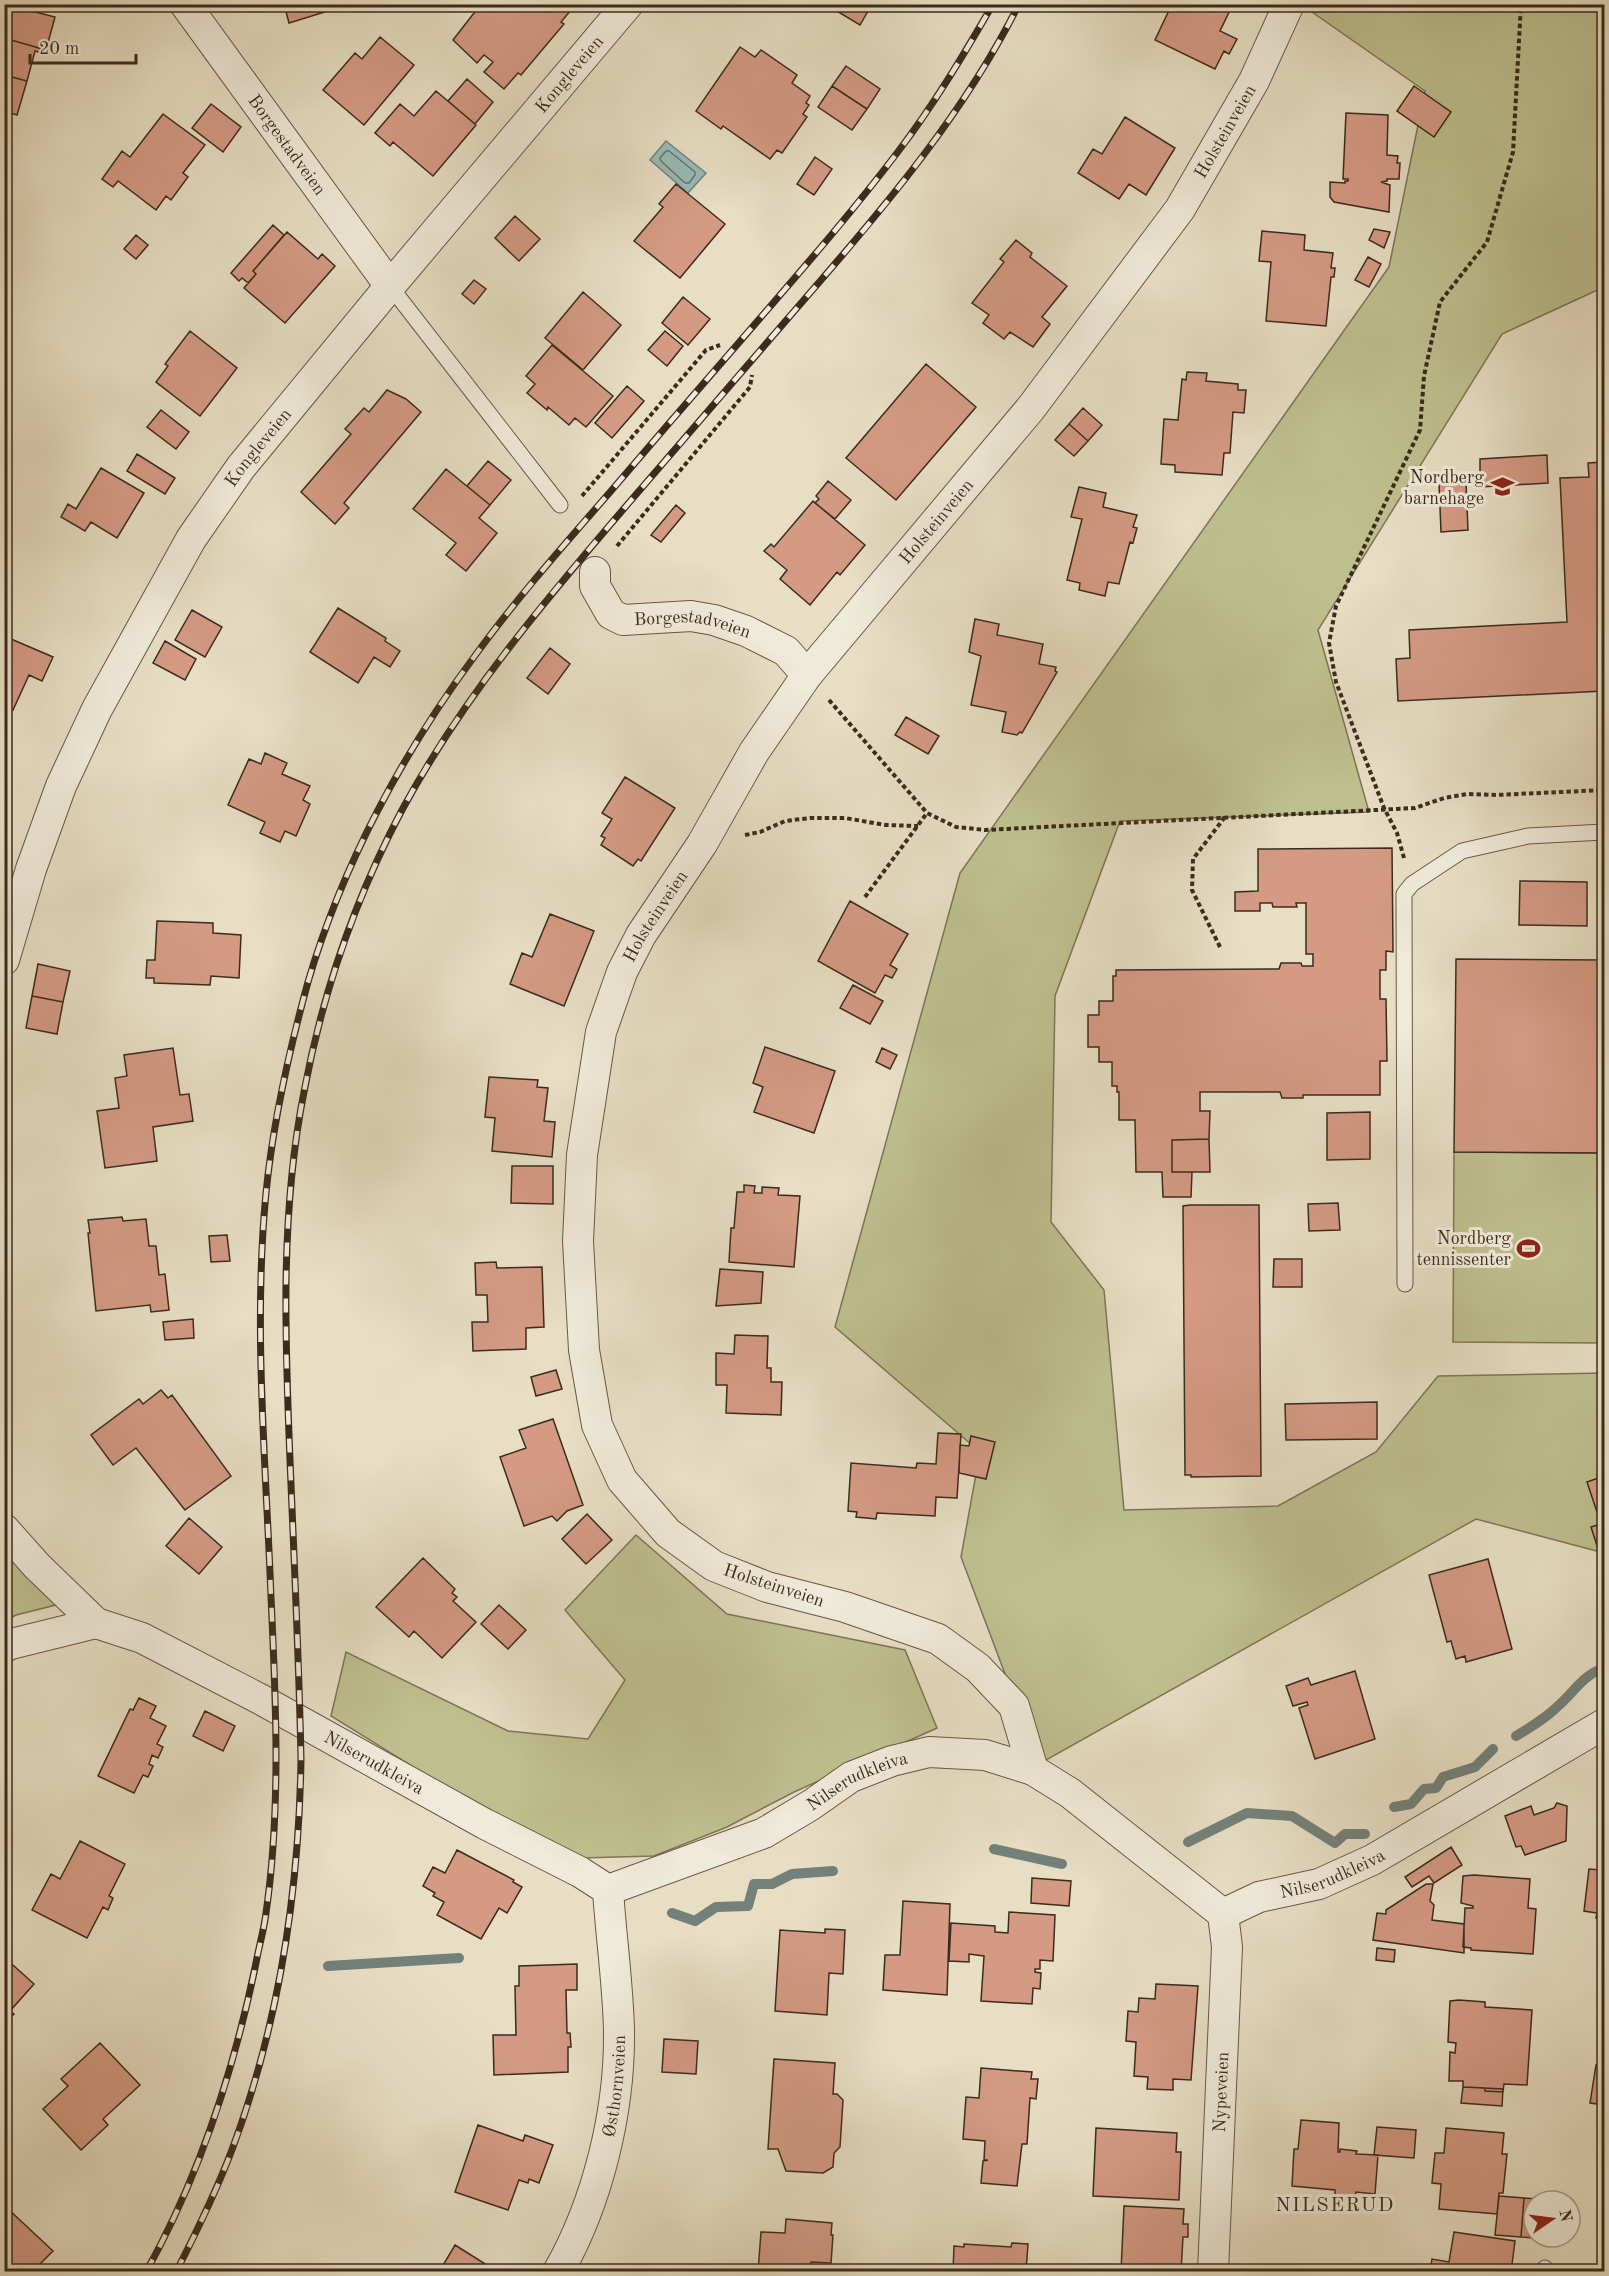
<svg xmlns="http://www.w3.org/2000/svg" width="1609" height="2276" viewBox="0 0 1609 2276" font-family="'Old Standard TT',serif">
<style>
.green{fill:#bebf8f;stroke:#7d7556;stroke-width:1.5}
.water{fill:#97bbb9;stroke:#73817a;stroke-width:1.5}
.lines{fill:none;stroke-linecap:round;stroke-linejoin:round}
.shore{stroke:#6a736a;stroke-width:1.5}
.stream{stroke:#73817a;stroke-width:10}
.building{fill:#d49a84;stroke:#3c2b1c;stroke-width:1.5}
.lane-casing{stroke:#675846;stroke-width:17}
.street-casing{stroke:#675846;stroke-width:32}
.path{stroke:#3c2b1c;stroke-width:4;stroke-dasharray:4.5 3;stroke-linecap:butt}
.lane{stroke:#efead9;stroke-width:15}
.street{stroke:#efead9;stroke-width:30}
.rail-casing{stroke:#3c2b1c;stroke-width:7}
.rail{stroke:#efead9;stroke-width:4.5;stroke-dasharray:14;stroke-linecap:butt}
.labels{text-anchor:middle;stroke-width:6;stroke-linejoin:round;paint-order:stroke}
.street-label{font-size:18px;fill:#3c2b1c;stroke:#efead9}
.poi-label{font-size:18px;fill:#3c2b1c;stroke:#efead9;text-anchor:end}
.neighbourhood-label{font-size:20px;letter-spacing:1.5px;fill:#3c2b1c;stroke:#efead9}
</style>
<rect width="100%" height="100%" fill="#e7dec4"/>
<filter id="stains"><feTurbulence type="fractalNoise" baseFrequency=".00333" numOctaves="4"/><feColorMatrix values="0 0 0 0 .2 0 0 0 0 .09 0 0 0 0 .02 0 0 0 .5 -.17"/></filter>
<radialGradient id="worn" r=".72"><stop offset=".6" stop-color="#630" stop-opacity="0"/><stop offset="1" stop-color="#630" stop-opacity=".3"/></radialGradient>
<!-- green -->
<path class="green" d="M1314 5H1604V287L1502 334 1318 630 1369 812 1120 821 1055 996 1051 1222 1104 1290 1124 1510 1278 1506 1376 1452 1438 1376 1604 1373V1553L1476 1519 1039 1764 961 1557 980 1452 835 1327 960 873 1389 267 1425 91 1312 12Z
M1454 1152 1604 1153V1343L1453 1342Z
M636 1535 727 1614 905 1650 937 1728 794 1792 727 1827 654 1856 581 1858 528 1838 331 1716 346 1652 508 1731 588 1739 625 1680 565 1610Z
M5 1551 56 1605 16 1615 5 1621Z"/>
<!-- water -->
<path class="water" d="M666 141 706 173 688 193 650 160Z"/>
<g class="lines">
<!-- shore -->
<path class="shore" d="M666 151H669L695 172V175L689 183H685L661 161 660 158Z"/>
<!-- stream -->
<path class="stream" d="M1516 1736C1531 1727 1546 1718 1558 1706 1574 1692 1583 1675 1604 1668
M1394 1807 1411 1804 1424 1789 1436 1788 1443 1777 1475 1767 1493 1749
M1188 1842 1247 1813 1292 1816 1335 1843 1345 1834H1365
M994 1849 1062 1864
M672 1913 695 1921 716 1907 748 1906 754 1884H772L792 1874 833 1871
M328 1966 459 1958"/>
</g>
<!-- building -->
<path class="building" d="M4 4 55 17 46 50 4 38Z
M7 4H33L31 11Z
M284 4H321L322 7 327 6 328 11 289 23Z
M481 4H576L561 22 564 24 521 75 518 73 504 89 484 72 493 62 484 55 477 63 453 40Z
M825 4H872L860 25Z
M1172 4H1233L1220 31 1237 39 1229 54 1224 51 1215 69 1155 40Z
M380 37 414 65 364 125 323 90 355 53 362 59Z
M4 38 46 50 45 54 35 51 27 81 4 75Z
M740 47 755 57 761 50 797 75 792 83 810 96 806 103 809 105 803 114 807 117 782 153 777 150 770 159 723 126 721 129 696 111Z
M846 66 880 89 867 109 832 86Z
M4 75 27 81 17 115 4 111Z
M467 79 493 102 475 124 448 101Z
M832 86 867 109 852 130 818 107Z
M1414 86 1451 112 1434 137 1397 111Z
M436 91 476 125 433 176 393 142 390 146 375 133 400 104 414 116Z
M211 104 241 127 223 152 192 128Z
M1346 113 1388 115 1387 155 1398 156 1397 163H1400L1399 179H1387V181L1381 182 1390 185 1389 212 1334 202 1330 197V182L1345 183V181H1348V179H1343Z
M163 114 205 145 183 173 188 177 171 200 166 196 156 210 118 181 113 187 102 179 122 151 130 157Z
M1125 117 1175 148 1146 195 1129 184 1119 199 1078 173 1093 149 1102 154Z
M815 157 832 169 814 195 797 184Z
M676 184 725 224 680 278 634 241 663 207 659 204Z
M515 216 540 239 519 261 495 238Z
M273 225 284 235 253 271 256 274 248 283 242 278 239 281 231 273Z
M1374 229 1390 232 1384 248 1369 240Z
M1262 231 1305 235 1304 250 1333 253 1331 268H1335L1334 277H1331L1326 326 1266 321 1271 262 1259 261Z
M287 232 318 259 322 254 335 266 285 323 244 288 256 274 253 271Z
M136 235 148 245 136 259 124 249Z
M1016 240 1032 253 1030 257 1067 286 1042 317 1050 324 1033 347 1010 332 1004 339 983 323 989 315 972 303 1004 262 1000 259Z
M1368 257 1381 264 1369 287 1355 280Z
M474 280 486 289 474 304 462 294Z
M583 292 621 325 583 370 545 338Z
M683 297 710 319 688 345 662 323Z
M190 331 237 368 200 416 156 382 168 366 165 364Z
M665 331 683 346 667 366 648 350Z
M552 345 613 396 586 427 575 418 569 425 548 407 547 410 527 393 535 384 526 376Z
M926 364 976 407 896 500 846 458Z
M1187 372 1207 373 1206 381 1238 384V390H1246L1244 413 1233 412 1230 453H1224L1222 475 1175 472V465L1161 464 1164 419 1178 420 1182 379 1186 380Z
M627 386 644 401 612 438 595 423Z
M387 390 406 399 421 412 344 503 349 508 335 524 301 492 351 434 345 429 364 408 369 412Z
M1083 408 1102 425 1088 441 1069 424Z
M161 410 189 432 176 449 147 427Z
M1069 424 1088 441 1074 456 1055 440Z
M137 454 175 478 165 494 127 471Z
M1547 455 1548 483 1480 487V459Z
M488 461 511 480 490 505 467 486Z
M1604 462V691L1398 701 1396 659 1410 658 1409 630 1567 622 1560 478 1589 477 1588 463Z
M101 468 144 493 117 538 91 522 85 531 61 517 68 504 76 509Z
M446 469 490 505 479 518 497 533 466 571 446 555 456 543 413 509Z
M828 481 851 500 835 519 815 503 819 499 816 496Z
M1466 482 1468 530 1441 532 1439 483Z
M1079 487 1106 493 1103 507 1137 515 1133 527 1137 528 1133 543 1130 542 1119 584 1108 582 1105 596 1079 590 1080 583 1067 580 1082 519 1071 517Z
M813 501 865 545 840 575 837 572 810 605 780 579 787 570 764 551 771 544 774 547Z
M676 505 685 513 661 542 651 535Z
M338 608 386 638 385 641 400 651 390 667 374 657 358 683 310 652Z
M192 610 222 627 205 657 175 640Z
M975 619 999 624 997 635 1043 644 1039 664 1056 667 1055 671 1057 672 1022 733 1020 732 1017 735 1002 732 1006 712 971 705 981 656 969 652Z
M4 636 53 657 42 681 29 675 13 710 4 706Z
M165 641 196 659 185 680 153 663Z
M550 648 570 664 548 694 527 678Z
M906 717 939 736 928 754 895 735Z
M265 753 287 763 282 774 310 786 303 800 310 804 296 836 285 831 280 842 260 833 265 822 228 805 249 759 261 764Z
M4 763 11 765 4 782Z
M625 777 675 808 641 861 638 859 633 866 601 845 605 838 601 836 612 819 602 813Z
M1392 848 1393 952 1386 951V970H1380V999H1386L1387 1061H1380V1095H1303V1098H1282L1280 1092H1200V1111H1210L1209 1139 1172 1140V1172H1192L1191 1197H1163L1162 1172H1136L1135 1120H1119V1092H1117V1086H1112V1062H1099V1047H1088V1015H1099V1001H1113V976H1116V970L1279 969 1281 963H1301L1302 966H1313V954H1306V903H1296L1297 907H1273L1272 903H1260V911H1235V892L1258 891V849Z
M1520 881 1587 882V926L1519 925Z
M850 901 908 934 890 965 897 969 892 978 885 975 875 993 818 961Z
M550 914 594 931 564 1006 510 984 522 953 532 957Z
M157 921 213 923V933L241 935 239 978 211 976 210 985 154 983V978H146L147 960H155Z
M1456 959 1604 960V1153L1454 1152Z
M38 964 70 971 63 1002 32 996Z
M853 985 883 1001 870 1024 840 1008Z
M32 996 63 1002 57 1034 26 1028Z
M765 1047 835 1071 814 1133 754 1112 763 1087 753 1083Z
M173 1048 180 1095 189 1094 193 1121 153 1127 157 1161 105 1168 97 1111 119 1108 115 1078 127 1076 124 1055Z
M882 1048 897 1055 890 1069 876 1062Z
M489 1077 538 1080 537 1087 548 1088 544 1121 555 1122 552 1157 492 1151 495 1118 485 1117Z
M1370 1112V1159L1327 1160V1113Z
M1209 1139 1210 1172H1172V1140Z
M512 1166H553V1204L511 1203Z
M744 1185 755 1186 754 1193H762V1187L779 1188 778 1195 800 1196 794 1267 729 1262 731 1228H734L737 1192H744Z
M1338 1203 1340 1230 1309 1231 1308 1204Z
M1190 1205H1259L1261 1476 1191 1477V1475H1185L1183 1206Z
M122 1217 123 1221 146 1219 149 1246H156L159 1275 165 1274 169 1310 151 1312 150 1305 96 1311 88 1233H90L88 1220Z
M227 1235 230 1261 211 1262 209 1236Z
M1274 1259H1302V1287H1273Z
M496 1262 497 1268 542 1267 544 1327 526 1328V1349L473 1351 472 1322H488L487 1295H476L475 1263Z
M720 1269 763 1272 761 1303 716 1306Z
M193 1319 194 1338 165 1340 163 1322Z
M735 1335 768 1336 767 1368H771V1382H782L781 1415 726 1413 727 1385H716V1353L734 1354Z
M556 1370 562 1389 536 1396 531 1377Z
M8 1385 10 1403 4 1404V1386Z
M161 1390 168 1398 172 1395 231 1476 185 1510 136 1448 113 1465 91 1435 139 1399 143 1404Z
M1377 1402V1439L1286 1440 1285 1404Z
M553 1419 583 1505 567 1511 557 1521 552 1516 524 1526 500 1457 526 1448 519 1430Z
M938 1433 961 1434 957 1498 936 1497 935 1516 877 1513 876 1519 856 1517 857 1512 848 1511 851 1463 916 1468 917 1463 936 1464Z
M971 1436 995 1442 986 1479 959 1473 960 1445 969 1446Z
M1604 1476V1557L1601 1558 1591 1527 1601 1524 1587 1482Z
M587 1514 612 1540 586 1564 562 1539Z
M189 1518 222 1547 199 1574 166 1546Z
M423 1558 455 1589 452 1593 457 1597 453 1601 476 1622 442 1658 414 1631 409 1637 376 1607Z
M1488 1559 1512 1649 1466 1662 1465 1656 1456 1659 1451 1641 1447 1642 1429 1575Z
M499 1605 526 1630 508 1649 481 1624Z
M1355 1671 1375 1739 1315 1759 1299 1708 1308 1705 1307 1702 1293 1706 1286 1686 1308 1678 1311 1685Z
M139 1698 156 1706 150 1718 166 1726 157 1744 163 1747 158 1758 152 1755 149 1764 153 1766 148 1777 143 1775 134 1793 98 1776 130 1709 133 1710Z
M205 1711 235 1726 223 1751 193 1736Z
M1557 1803 1567 1806 1566 1841 1525 1855 1521 1846 1516 1847 1505 1816 1531 1806 1534 1815 1554 1808Z
M80 1841 125 1864 109 1896 113 1898 108 1910 103 1907 87 1938 32 1910 51 1874 60 1879Z
M1451 1847 1462 1865 1434 1883 1429 1876 1412 1887 1405 1877Z
M457 1850 514 1880 513 1882 522 1887 507 1913 499 1908 481 1939 437 1915 444 1902 433 1896 435 1893 423 1886 433 1867 445 1873Z
M1602 1865 1604 1866V1918H1596L1597 1913 1584 1911 1589 1869 1602 1870Z
M1474 1875 1530 1879 1528 1908 1536 1909 1533 1954 1471 1950V1948L1463 1947 1465 1908H1473V1906L1461 1903 1463 1876Z
M1032 1878 1071 1881 1069 1906 1031 1903Z
M1426 1884H1433L1430 1901 1434 1905 1432 1920 1464 1924V1953L1373 1940 1377 1913 1386 1914V1910Z
M903 1901 950 1904 947 1995 883 1990 885 1955H900Z
M1009 1912 1055 1915 1053 1961 1040 1960V1969H1035V1972L1041 1973 1040 1989 1033 1988 1032 2004 981 2001 984 1956 969 1954V1962L949 1961 951 1923 995 1926V1932L1008 1933Z
M825 1929 845 1930 843 1974 829 1973 827 2015 775 2011 780 1930 825 1933Z
M1377 1948 1395 1950 1394 1962 1376 1960Z
M4 1957 34 1984 10 2011 14 2014 4 2024Z
M577 1964V1990H566L567 2033H570L571 2047H568V2072L494 2075 493 2035H516L515 1986H519V1966Z
M1156 1984 1198 1986 1191 2080 1173 2079V2090L1147 2089 1148 2077 1134 2076 1136 2042 1126 2041 1128 2011 1138 2012 1139 1998 1155 1999Z
M1459 2000 1485 2002V2007L1532 2010 1527 2085 1504 2084 1503 2092 1485 2091V2088L1463 2087V2081H1449L1450 2052 1455 2053 1456 2043 1448 2042 1450 2001Z
M664 2039 698 2041 696 2074 662 2072Z
M100 2043 140 2085 103 2119 108 2125 81 2150 43 2109 68 2086 61 2079Z
M774 2059 835 2063 833 2094H837L843 2100 840 2147 834 2153 833 2167 823 2173 786 2171 778 2149H768Z
M1596 2065 1604 2066V2105L1590 2103Z
M981 2068 1032 2072 1031 2079H1038L1036 2099 1030 2098 1027 2144H1022L1017 2186 981 2183 983 2161 988 2160H984L985 2141 963 2139 966 2097 979 2098Z
M1463 2087 1503 2089 1502 2106 1461 2103Z
M1301 2120 1339 2123 1338 2152H1340V2149L1357 2151 1356 2154 1378 2155 1375 2194 1356 2192 1355 2196 1335 2195V2190L1292 2186 1294 2149H1298Z
M478 2125 523 2141 525 2135 553 2145 539 2183 529 2179 528 2183 519 2180 508 2210 455 2192Z
M1377 2127 1416 2130 1414 2158 1374 2155Z
M1096 2128 1177 2133 1176 2152H1181L1179 2200 1093 2196Z
M1446 2128 1504 2133 1502 2154H1507L1503 2193H1499L1497 2214 1439 2209 1441 2184 1432 2183 1435 2153H1444Z
M1499 2196 1524 2198 1521 2237 1495 2235Z
M1524 2198 1538 2199 1534 2201 1535 2238 1521 2237Z
M1124 2206 1184 2209 1183 2224H1188V2237H1183L1181 2272H1121Z
M7 2208 53 2251 37 2267 42 2272H4V2210Z
M786 2219 832 2223 831 2235H833L831 2263 811 2262 810 2272H758L761 2232 785 2233Z
M1454 2232 1515 2241 1511 2272H1430L1432 2259 1449 2262Z
M1012 2243 1028 2244 1026 2272H953L954 2246 964 2247V2244L1011 2247Z
M455 2245 498 2272H439Z"/>
<g class="lines">
<defs>
<path id="lane" d="M390 286 560 505
M1405 1284 1404 894 1412 884 1462 851 1528 836 1604 832
M1544 2272 1545 2268"/>
<g id="street">
<path id="s1" d="M185 4 390 286"/>
<path id="s2" d="M595 572V586L611 614 623 620 691 616 714 620 746 631 786 651 807 675"/>
<path id="s3" d="M4 960 31 869 61 786 97 709 191 539 241 467 390 286 628 4"/>
<path d="M4 1529 37 1566 96 1623 11 1644 4 1647"/>
<path id="s4" d="M96 1623 142 1638 260 1699 485 1824 580 1872 608 1890 764 1833 811 1805 851 1777 892 1761 929 1752 985 1755 1033 1770 1070 1793 1223 1914 1259 1897 1319 1884 1372 1860 1604 1724"/>
<path id="s5" d="M1033 1770 1014 1706 978 1668 938 1639 845 1607 767 1587 714 1566 668 1533 622 1480 597 1425 584 1350 578 1241 582 1155 601 1032 622 972 641 935 702 844 754 752 807 675 1031 408 1180 209 1254 81 1289 4"/>
<path id="s6" d="M558 2272C598 2202 620 2111 619 2031 618 1984 611 1937 608 1890"/>
<path id="s7" d="M1213 2272 1227 1947 1223 1914"/>
</g>
</defs>
<!-- lane casing -->
<use href="#lane" class="lane-casing"/>
<!-- street casing -->
<use href="#street" class="street-casing"/>
<!-- path -->
<path class="path" d="M582 496 706 350 720 345
M617 546 750 387 752 375
M829 700 927 813 956 827 985 830 1415 808 1444 798 1468 794 1496 795 1604 790
M745 835 760 832 785 821 810 818H845L886 825 918 826
M1404 858 1397 833 1384 808 1336 682 1329 643 1336 606 1420 430 1424 376 1440 302 1487 242 1513 152 1521 4
M865 897 927 813
M1220 947 1192 890 1193 859 1225 817"/>
<!-- lane -->
<use href="#lane" class="lane"/>
<!-- street -->
<use href="#street" class="street"/>
<defs>
<path id="rail" d="M146 2272C200 2175 234 2070 256 1963 259 1946 264 1930 266 1913 281 1809 276 1702 271 1597 266 1463 253 1327 266 1193 273 1122 289 1051 308 982 342 866 402 754 474 657 516 599 564 545 611 491 663 430 715 370 768 309 812 258 856 207 897 153 933 106 963 56 993 4
M176 2272C197 2231 217 2190 233 2147 279 2023 299 1891 301 1759 299 1659 294 1559 290 1460 285 1338 280 1213 304 1092 322 995 356 897 402 810 464 695 548 597 633 498 692 430 750 362 809 294 887 204 965 112 1019 4"/>
</defs>
<!-- rail casing -->
<use href="#rail" class="rail-casing"/>
<!-- rail -->
<use href="#rail" class="rail"/>
</g>
<!-- icons -->
<defs>
<symbol id="school-bare" viewBox="-9 -9 18 18"><path d="M0-5L7-2L0 1L-7-2ZM-4 1L0 2.5L4 1V4Q0 6-4 4Z" fill="#8f2418" stroke="#efead9" stroke-width="2.5" paint-order="stroke"/></symbol>
<symbol id="stadium-bare" viewBox="-9 -9 18 18"><path d="M0-5a6.5 5 0 1 0 0 10a6.5 5 0 1 0 0-10ZM-3.5-1.8h7v3.6h-7Z" fill="#8f2418" stroke="#efead9" stroke-width="2.5" paint-order="stroke"/></symbol>
</defs>
<g fill-rule="evenodd">
<use href="#school-bare" x="1486" y="470" width="33" height="33"/>
<use href="#stadium-bare" x="1512" y="1232" width="33" height="33"/>
</g>
<g class="labels">
<!-- street labels -->
<g class="street-label">
<text dy="6" stroke="none"><textPath href="#s3" startOffset="1062">Kongleveien</textPath></text>
<text dy="6" stroke="none"><textPath href="#s5" startOffset="2088">Holsteinveien</textPath></text>
<text dy="6" stroke="none"><textPath href="#s1" startOffset="174">Borgestadveien</textPath></text>
<text dy="6" stroke="none"><textPath href="#s3" startOffset="576">Kongleveien</textPath></text>
<text dy="6" stroke="none"><textPath href="#s5" startOffset="1602">Holsteinveien</textPath></text>
<text dy="6" stroke="none"><textPath href="#s2" startOffset="130">Borgestadveien</textPath></text>
<text dy="6" stroke="none"><textPath href="#s5" startOffset="1116">Holsteinveien</textPath></text>
<text transform="translate(774 1585) rotate(18)" y="6">Holsteinveien</text>
<text dy="6" stroke="none"><textPath href="#s4" startOffset="312">Nilserudkleiva</textPath></text>
<text dy="6" stroke="none"><textPath href="#s4" startOffset="852">Nilserudkleiva</textPath></text>
<text dy="6" stroke="none"><textPath href="#s4" startOffset="1392">Nilserudkleiva</textPath></text>
<text dy="6" stroke="none"><textPath href="#s6" startOffset="196">Østhornveien</textPath></text>
<text dy="6" stroke="none"><textPath href="#s7" startOffset="180">Nypeveien</textPath></text>
</g>
<!-- poi labels -->
<g class="poi-label">
<text x="1484" y="483">Nordberg<tspan x="1484" dy="21">barnehage</tspan></text>
<text x="1511" y="1244">Nordberg<tspan x="1511" dy="21">tennissenter</tspan></text>
</g>
<!-- neighbourhood labels -->
<g class="neighbourhood-label">
<text x="1335" y="2211">NILSERUD</text>
</g>
</g>
<!-- margin -->
<rect width="1609" height="2276" fill="none" stroke="#e7dec4" stroke-width="24"/>
<rect x="6" y="6" width="1597" height="2264" fill="none" stroke="#3c2b1c" stroke-width="3"/>
<rect x="12" y="12" width="1585" height="2252" fill="none" stroke="#3c2b1c" stroke-width="1.5"/>
<!-- north arrow -->
<g transform="translate(1552 2219) rotate(76)"><circle r="28" fill="#efead9" stroke="#a79e8d" stroke-width="1.5"/>
<path d="M0-4.5L10 22L0 15L-10 22Z" fill="#8f2418"/>
<text y="-9" font-size="16" font-weight="bold" text-anchor="middle" fill="#3c2b1c">N</text>
</g>
<!-- scale -->
<path d="M30 54v9h106v-9" fill="none" stroke="#3c2b1c" stroke-width="3"/>
<text x="39" y="54" font-size="18" fill="#3c2b1c" stroke="#efead9" stroke-width="4.5" paint-order="stroke">20 m</text>
<rect width="100%" height="100%" filter="url(#stains)"/>
<rect width="100%" height="100%" fill="url(#worn)"/>
</svg>
